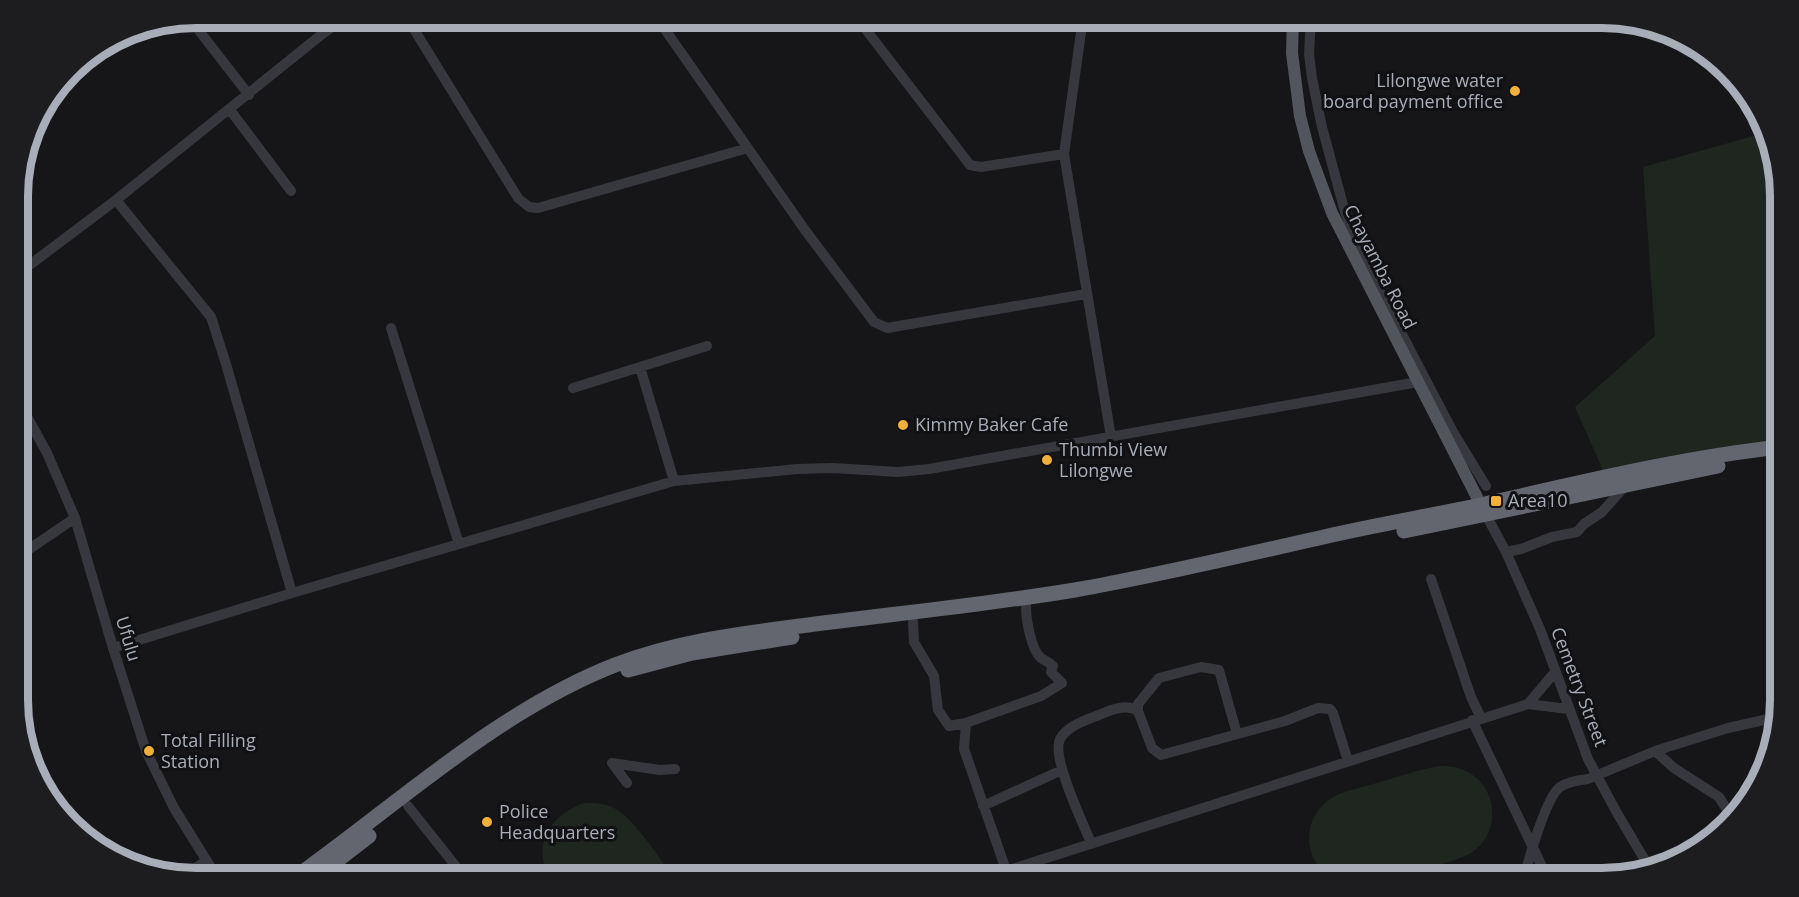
<svg xmlns="http://www.w3.org/2000/svg" width="1799" height="897" viewBox="0 0 1799 897" font-family="'Open Sans',sans-serif">
<style>
.green{fill:#1e261f}
.lines{fill:none;stroke-linecap:round;stroke-linejoin:round}
.minor{stroke:#37383d;stroke-width:10}
.major{stroke:#53555c;stroke-width:12}
.highway{stroke:#63666e;stroke-width:15}
.poi-dot{fill:#f2b134;stroke:#111113;stroke-width:2}
.labels{text-anchor:middle;stroke-width:6;stroke-linejoin:round;paint-order:stroke}
.poi-label{font-size:18px;fill:#a8adb8;stroke:#111113;text-anchor:start}
.street-label{font-size:18px;fill:#a8adb8;stroke:#111113}
.rim{fill:none;stroke:#a8adb8;stroke-width:8}
</style>
<rect width="100%" height="100%" fill="#161618"/>
<!-- green -->
<path class="green" d="M1764 133 1780 174V444L1604 473 1575 407 1655 336 1643 167Z
M1439 766C1456 765 1473 771 1483 785 1499 807 1494 838 1471 853 1460 860 1402 877 1388 879 1376 880 1345 881 1333 879 1329 878 1325 874 1322 871 1314 862 1309 850 1309 838 1309 823 1317 808 1330 799 1342 791 1359 788 1373 784 1395 778 1417 770 1439 766Z
M584 803C595 803 606 803 616 809 636 821 660 859 674 879H550C531 845 550 815 584 803Z"/>
<g class="lines">
<!-- minor -->
<path class="minor" d="M407 18 518 198 529 207 538 208 748 148
M657 18 805 230 874 322 887 328 1086 294
M857 18 970 165 981 167 1064 154
M1083 18 1064 154 1111 437
M1311 18 1309 54 1312 78 1322 127 1345 212 1361 256 1453 432 1486 486
M190 19 249 95
M230 110 291 191
M116 200 211 317 226 364 292 593
M19 273 116 200 321 35 345 18
M391 328 459 544
M640 367 674 481
M573 388 707 346
M19 402 47 453 75 518 113 648 146 751 174 808 218 879
M1486 515 1506 552 1540 629 1588 759 1617 813 1649 867
M1506 552 1521 549 1552 537 1577 532 1584 524 1602 512 1626 485
M19 556 75 518
M1431 579 1471 697 1481 718
M913 622 914 642 934 676 938 710 949 726 966 723
M113 648 292 593 674 481 797 469 833 468 898 472 929 469 1418 382
M1528 704 1555 672
M1138 711V704L1159 678 1201 667 1219 670 1237 734
M1472 720 1548 879
M1655 751 1674 768 1719 797 1731 816
M627 783 612 763 660 770 675 769
M408 806 466 879
M983 806 1062 770
M1091 843C1083 823 1051 757 1060 739 1067 726 1086 720 1099 715 1110 710 1127 703 1138 711L1152 748 1161 755 1285 721 1318 708 1330 709 1333 713 1348 761
M1006 870 964 749 966 723 1041 696 1062 683 1051 672 1053 666C1049 662 1045 661 1041 658 1031 650 1026 619 1026 606
M184 876 206 861
M981 879 1528 704 1568 709
M1524 879C1528 861 1546 797 1560 787 1568 782 1579 780 1588 779L1655 751 1728 728 1777 717"/>
<!-- major -->
<path class="major" d="M1293 18 1292 53 1300 116 1309 151 1332 213 1484 511"/>
<!-- highway -->
<path class="highway" d="M1404 531 1718 466
M628 670 692 653 792 637
M293 879C396 806 497 711 615 665 675 642 737 634 800 626 892 614 984 605 1075 590 1166 574 1255 552 1346 532 1392 522 1439 514 1485 504 1583 482 1681 458 1780 447
M313 879 369 836"/>
</g>
<!-- markers -->
<g class="poi-dot">
<circle cx="1515" cy="91" r="6"/>
<circle cx="903" cy="425" r="6"/>
<circle cx="1047" cy="460" r="6"/>
<rect x="1490" y="495" width="12" height="12" rx="3"/>
<circle cx="149" cy="751" r="6"/>
<circle cx="487" cy="822" r="6"/>
</g>
<g class="labels">
<!-- poi labels -->
<g class="poi-label">
<text x="1503" y="87" text-anchor="end">Lilongwe water<tspan x="1503" dy="21">board payment office</tspan></text>
<text x="915" y="431">Kimmy Baker Cafe</text>
<text x="1059" y="456">Thumbi View<tspan x="1059" dy="21">Lilongwe</tspan></text>
<text x="1508" y="507">Area10</text>
<text x="161" y="747">Total Filling<tspan x="161" dy="21">Station</tspan></text>
<text x="499" y="818">Police<tspan x="499" dy="21">Headquarters</tspan></text>
</g>
<!-- street labels -->
<g class="street-label">
<text transform="translate(1380 267) rotate(63)" y="6">Chayamba Road</text>
<text transform="translate(128 639) rotate(73)" y="6">Ufulu</text>
<text transform="translate(1579 687) rotate(69)" y="6">Cemetry Street</text>
</g>
</g>
<!-- crop -->
<path d="M0 0H1799V897H0ZM196 28H1602A168 168 0 0 1 1770 196V700A168 168 0 0 1 1602 868H196A168 168 0 0 1 28 700V196A168 168 0 0 1 196 28Z" fill="#1d1d20" fill-rule="evenodd"/>
<path class="rim" d="M196 28H1602A168 168 0 0 1 1770 196V700A168 168 0 0 1 1602 868H196A168 168 0 0 1 28 700V196A168 168 0 0 1 196 28Z"/>
</svg>
